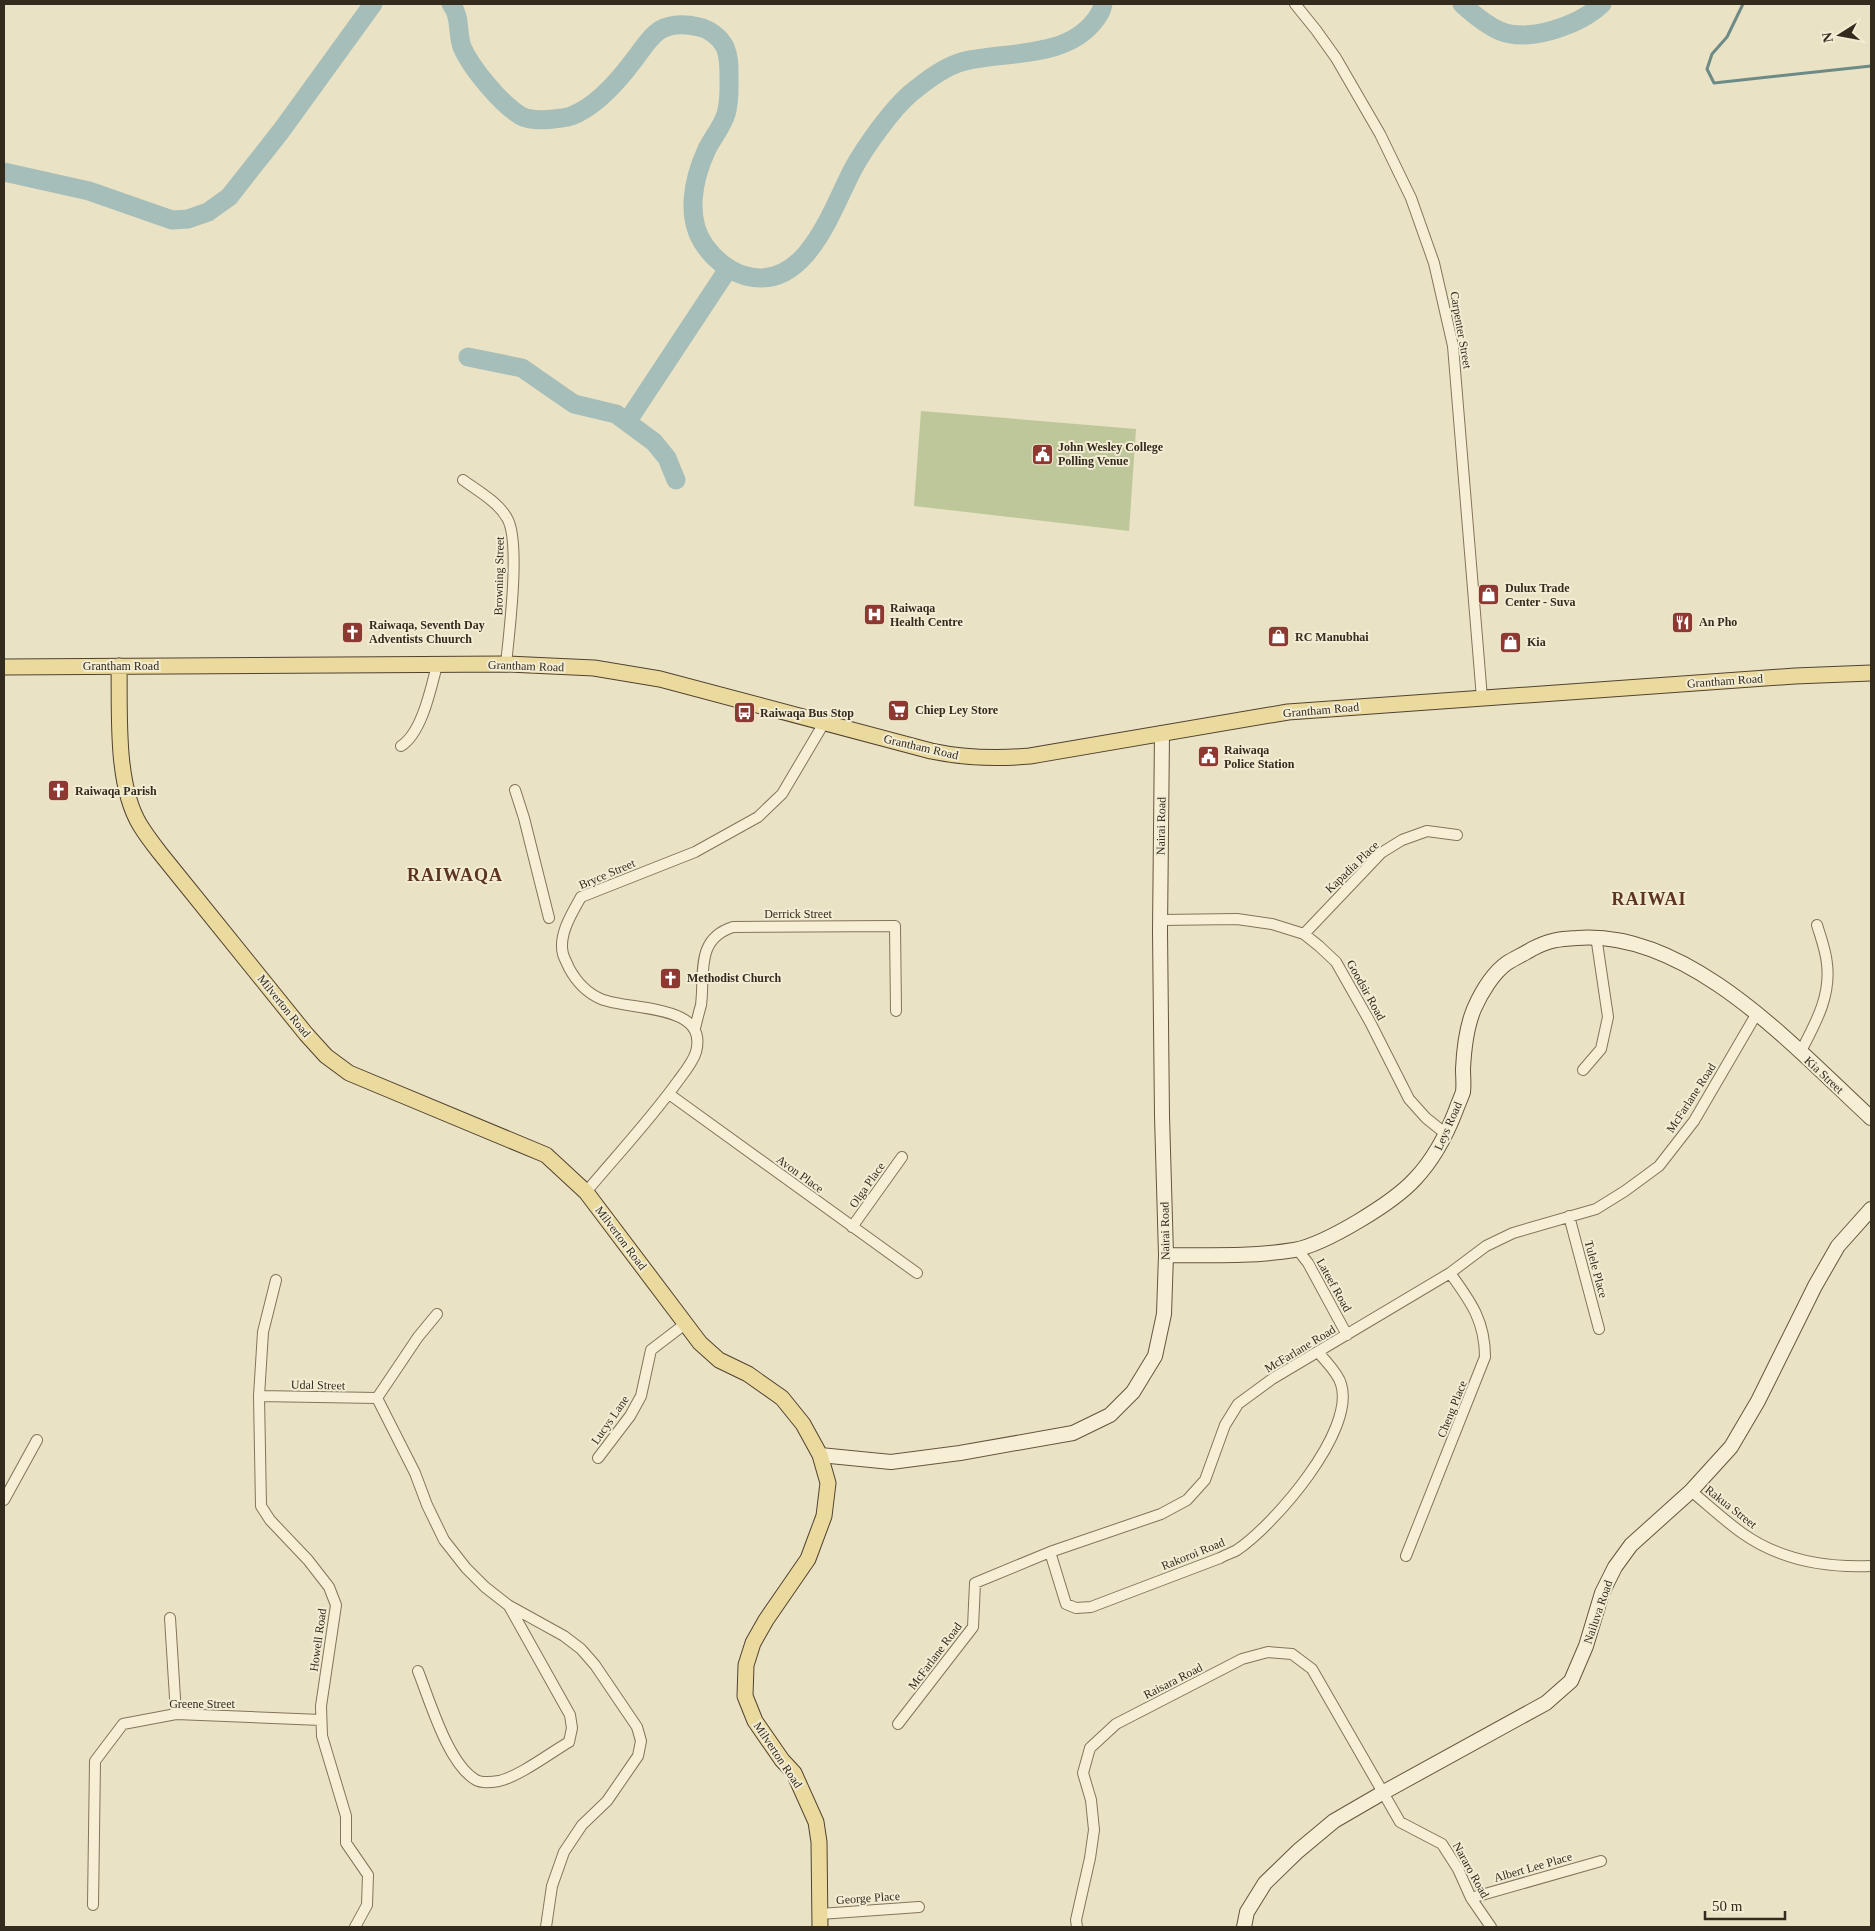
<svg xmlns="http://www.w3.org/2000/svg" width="1875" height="1931" viewBox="0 0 1875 1931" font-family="'Times New Roman',serif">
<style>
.green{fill:#bec799}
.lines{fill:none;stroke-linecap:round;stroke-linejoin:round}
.stream{stroke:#6d8b86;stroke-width:3}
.river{stroke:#a5beb9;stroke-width:19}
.street-casing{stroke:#83745c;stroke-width:12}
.secondary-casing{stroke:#65553f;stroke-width:16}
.primary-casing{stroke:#514230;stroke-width:17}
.street{stroke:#f6efd6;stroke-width:10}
.secondary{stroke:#f6efd6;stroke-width:14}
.primary{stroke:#ebda9e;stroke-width:15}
.labels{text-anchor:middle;stroke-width:4;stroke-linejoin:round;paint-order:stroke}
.street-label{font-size:12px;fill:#342b1f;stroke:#f2ecd3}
.poi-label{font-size:12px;font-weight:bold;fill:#342b1f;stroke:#f2ecd3;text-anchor:start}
.district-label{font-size:18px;font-weight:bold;letter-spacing:1px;fill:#5d3321;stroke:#f2ecd3}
</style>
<rect width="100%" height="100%" fill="#eae2c4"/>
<!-- green -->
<path class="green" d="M921 411 1136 429 1129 531 914 506Z"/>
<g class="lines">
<!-- stream -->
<path class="stream" d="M1743 4 1727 37 1712 54 1707 69 1714 83 1871 66"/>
<!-- river -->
<path class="river" d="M451 4C461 16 457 33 462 47 471 68 501 104 521 116 531 121 543 120 554 119 560 118 566 118 571 116 596 107 619 80 634 60 642 50 649 37 660 30 672 23 686 24 699 27 709 29 720 37 725 47 729 56 729 65 729 75 729 88 730 101 726 114 722 127 713 137 707 149 693 179 685 218 705 246 716 261 728 271 746 276 806 292 832 209 853 169 865 147 892 109 911 93 927 80 945 66 965 61 1008 51 1067 59 1096 19 1100 13 1102 11 1103 4
M1462 4C1473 14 1486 25 1500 31 1529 43 1580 25 1602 4
M4 172 89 191 172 220 188 219 208 212 229 197 281 131 373 4
M468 357 522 368 574 404 616 414 654 442 667 458 676 480
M627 422 728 269"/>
<defs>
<path id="street" d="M1295 4 1316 30 1336 58 1380 134 1411 198 1434 263 1453 346 1482 698
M463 480C478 491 498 502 507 518 521 541 509 634 506 664
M401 746C422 733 431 688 437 665
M515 790 524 818 549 918
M1160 920 1237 919 1272 924 1304 934 1319 946 1336 962 1370 1022 1409 1099 1426 1118 1446 1134
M1304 934 1381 853 1402 840 1427 831 1457 835
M695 1028C697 1020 699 1012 701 1005 705 974 695 939 733 927L895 926 896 1011
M1800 1053C1815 1024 1831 997 1827 964 1826 951 1821 938 1817 925
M1583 1070 1601 1049 1608 1017 1596 936
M669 1094 917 1273
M586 1192C617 1155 650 1120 678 1081 684 1073 693 1062 696 1052 709 1003 630 1011 601 999 587 993 576 981 569 968 567 963 564 958 563 954 558 935 572 913 581 897L695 852 758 817 782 794 824 723
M1569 1216 1599 1329
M852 1227 902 1157
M1297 1249 1308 1263 1347 1335
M276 1280 263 1332 259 1396 261 1506 270 1520 308 1560 329 1587 336 1605 321 1706 322 1736 346 1816V1843L368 1875 367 1905 355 1927
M259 1396 377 1398
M377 1398 415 1473 427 1505 444 1540 466 1568 485 1587 508 1605 564 1636 581 1649 595 1665 637 1727 641 1741 638 1756 607 1801 582 1825 564 1852 552 1886 546 1927
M377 1398 418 1337 437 1314
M598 1458 630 1416 641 1396 651 1350 685 1324
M1691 1491C1708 1505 1724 1520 1742 1533 1780 1560 1825 1568 1871 1566
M4 1500 37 1440
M1050 1552 1066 1604 1076 1608 1091 1607 1220 1558C1225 1555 1232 1553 1237 1550 1274 1525 1356 1431 1341 1384 1338 1373 1326 1362 1319 1353
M1406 1556 1485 1357C1485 1320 1470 1301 1450 1273
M170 1618 176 1714
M418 1671C430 1701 448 1764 476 1780 481 1783 493 1782 499 1781 520 1776 550 1753 569 1742L572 1728 570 1715 509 1606
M898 1724 973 1627 975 1583 1050 1552 1161 1514 1187 1500 1205 1480 1225 1425 1238 1404 1272 1379 1450 1273 1486 1246 1513 1233 1596 1209 1625 1191 1659 1166 1694 1121 1757 1013
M1471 1898 1601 1861
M93 1905 95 1761 123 1724 176 1714 321 1720
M820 1914 919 1907
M1077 1927 1076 1920 1090 1858 1094 1830 1091 1800 1083 1773 1090 1748 1116 1724 1242 1659 1268 1652 1292 1654 1312 1669 1400 1822 1442 1844 1458 1869 1471 1898 1491 1927"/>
<path id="secondary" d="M1166 1255C1209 1255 1252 1257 1294 1250 1326 1244 1393 1203 1415 1179 1434 1159 1446 1136 1456 1110 1458 1104 1461 1098 1463 1092 1464 1085 1463 1076 1463 1069 1464 1048 1466 1028 1474 1009 1481 993 1493 973 1507 963 1515 958 1524 954 1532 949 1549 940 1559 939 1577 938 1689 929 1796 1049 1871 1118
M820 1455 891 1462 960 1453 1073 1433 1110 1415 1133 1392 1155 1356 1164 1314 1166 1255 1162 1116 1160 931 1162 733
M1244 1927 1247 1912 1265 1883 1298 1851 1334 1821 1384 1792 1546 1703 1571 1681 1586 1646 1602 1593 1615 1567 1631 1545 1691 1491 1731 1447 1758 1401 1815 1286 1838 1246 1871 1209"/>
<path id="primary" d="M119 666C120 712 115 784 140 825 146 835 153 844 160 853L306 1034 326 1056 349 1073 546 1155 586 1192 700 1343 719 1360 748 1374 782 1398 803 1424 820 1455 828 1483 824 1516 808 1559 766 1620 753 1643 746 1665 745 1696 755 1721 782 1760 794 1773 816 1822 819 1842 820 1927
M4 667 506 664 594 668 660 679 931 751C964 758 996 759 1030 756L1288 712 1795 676 1871 673"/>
</defs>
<!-- street casing -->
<use href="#street" class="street-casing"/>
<!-- secondary casing -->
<use href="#secondary" class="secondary-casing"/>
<!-- primary casing -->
<use href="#primary" class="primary-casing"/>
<!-- street -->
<use href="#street" class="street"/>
<!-- secondary -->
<use href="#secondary" class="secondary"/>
<!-- primary -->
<use href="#primary" class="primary"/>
</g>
<!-- icons -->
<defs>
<symbol id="civic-square" viewBox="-11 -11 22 22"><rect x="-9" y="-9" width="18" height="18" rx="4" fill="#8d3831" stroke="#f2ecd3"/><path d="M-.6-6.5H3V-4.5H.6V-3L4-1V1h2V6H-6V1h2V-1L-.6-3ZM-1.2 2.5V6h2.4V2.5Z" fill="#fff"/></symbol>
<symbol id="shop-square" viewBox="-11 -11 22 22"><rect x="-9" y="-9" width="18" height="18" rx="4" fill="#8d3831" stroke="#f2ecd3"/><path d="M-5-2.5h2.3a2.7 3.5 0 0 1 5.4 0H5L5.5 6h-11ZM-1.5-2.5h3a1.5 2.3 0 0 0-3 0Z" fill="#fff"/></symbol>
<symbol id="hospital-square" viewBox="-11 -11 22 22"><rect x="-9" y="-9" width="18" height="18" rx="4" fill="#8d3831" stroke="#f2ecd3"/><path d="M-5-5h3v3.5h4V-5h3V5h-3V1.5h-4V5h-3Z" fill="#fff"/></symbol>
<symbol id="restaurant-square" viewBox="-11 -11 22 22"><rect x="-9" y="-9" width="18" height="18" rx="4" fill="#8d3831" stroke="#f2ecd3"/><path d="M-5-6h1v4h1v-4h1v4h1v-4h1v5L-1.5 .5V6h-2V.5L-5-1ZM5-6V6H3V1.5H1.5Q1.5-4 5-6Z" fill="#fff"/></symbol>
<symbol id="church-square" viewBox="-11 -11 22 22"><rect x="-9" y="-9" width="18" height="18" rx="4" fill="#8d3831" stroke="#f2ecd3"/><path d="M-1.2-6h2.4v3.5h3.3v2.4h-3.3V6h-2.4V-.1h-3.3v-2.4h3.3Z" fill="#fff"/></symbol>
<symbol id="supermarket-square" viewBox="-11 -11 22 22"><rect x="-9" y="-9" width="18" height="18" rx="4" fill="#8d3831" stroke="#f2ecd3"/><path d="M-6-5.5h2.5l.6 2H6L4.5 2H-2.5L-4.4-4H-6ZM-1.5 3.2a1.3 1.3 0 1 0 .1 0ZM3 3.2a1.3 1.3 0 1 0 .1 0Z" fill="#fff"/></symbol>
<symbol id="bus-square" viewBox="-11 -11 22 22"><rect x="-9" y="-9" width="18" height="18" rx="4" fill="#8d3831" stroke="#f2ecd3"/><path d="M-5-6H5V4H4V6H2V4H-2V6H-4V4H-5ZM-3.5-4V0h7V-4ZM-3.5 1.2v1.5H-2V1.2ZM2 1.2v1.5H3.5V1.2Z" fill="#fff"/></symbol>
</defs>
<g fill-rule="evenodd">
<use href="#civic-square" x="1030" y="442" width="25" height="25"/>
<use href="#shop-square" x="1476" y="582" width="25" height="25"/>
<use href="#hospital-square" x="862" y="602" width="25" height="25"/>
<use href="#restaurant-square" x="1670" y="610" width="25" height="25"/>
<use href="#church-square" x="340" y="620" width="25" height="25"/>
<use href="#shop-square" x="1266" y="624" width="25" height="25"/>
<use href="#shop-square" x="1498" y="630" width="25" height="25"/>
<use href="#supermarket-square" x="886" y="698" width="25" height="25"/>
<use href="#bus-square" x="732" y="700" width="25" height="25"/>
<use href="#civic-square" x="1196" y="744" width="25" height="25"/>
<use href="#church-square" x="46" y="778" width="25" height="25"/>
<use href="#church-square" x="658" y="966" width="25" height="25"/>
</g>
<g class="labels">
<!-- street labels -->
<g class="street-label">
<text transform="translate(1461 330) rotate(80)" y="4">Carpenter Street</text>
<text transform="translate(499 576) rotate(-89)" y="4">Browning Street</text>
<text x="121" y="670">Grantham Road</text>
<text transform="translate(526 666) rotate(2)" y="4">Grantham Road</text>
<text transform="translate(1725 681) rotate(-4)" y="4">Grantham Road</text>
<text transform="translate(1321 710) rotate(-5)" y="4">Grantham Road</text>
<text transform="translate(921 747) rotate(13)" y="4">Grantham Road</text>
<text transform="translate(1161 826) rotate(-89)" y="4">Nairai Road</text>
<text transform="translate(1352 867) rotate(-44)" y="4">Kapadia Place</text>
<text transform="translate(607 874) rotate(-23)" y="4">Bryce Street</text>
<text x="798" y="918">Derrick Street</text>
<text transform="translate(1366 990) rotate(61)" y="4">Goodsir Road</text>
<text transform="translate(284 1006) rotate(51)" y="4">Milverton Road</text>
<text transform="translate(1824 1075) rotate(43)" y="4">Kia Street</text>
<text transform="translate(1691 1098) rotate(-57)" y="4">McFarlane Road</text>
<text transform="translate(1448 1126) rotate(-66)" y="4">Leys Road</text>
<text transform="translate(800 1174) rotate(36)" y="4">Avon Place</text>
<text transform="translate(867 1185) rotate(-55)" y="4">Olga Place</text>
<text transform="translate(1165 1231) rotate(-91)" y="4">Nairai Road</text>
<text transform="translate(621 1238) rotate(53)" y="4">Milverton Road</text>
<text transform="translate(1596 1269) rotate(75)" y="4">Tulele Place</text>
<text transform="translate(1334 1285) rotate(61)" y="4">Lateef Road</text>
<text transform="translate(1300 1349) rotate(-31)" y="4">McFarlane Road</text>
<text transform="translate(318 1385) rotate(1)" y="4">Udal Street</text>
<text transform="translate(1452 1409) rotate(-68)" y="4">Cheng Place</text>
<text transform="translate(610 1420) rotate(-55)" y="4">Lucys Lane</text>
<text transform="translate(1731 1507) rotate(38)" y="4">Rakua Street</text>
<text transform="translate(1193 1554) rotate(-22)" y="4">Rakoroi Road</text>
<text transform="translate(1598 1612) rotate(-71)" y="4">Nailuva Road</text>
<text transform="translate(318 1640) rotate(-82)" y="4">Howell Road</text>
<text transform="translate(935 1656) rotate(-53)" y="4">McFarlane Road</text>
<text transform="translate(1173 1681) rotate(-27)" y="4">Raisara Road</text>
<text x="202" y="1708">Greene Street</text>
<text transform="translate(778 1755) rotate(56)" y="4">Milverton Road</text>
<text transform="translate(1533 1867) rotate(-16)" y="4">Albert Lee Place</text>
<text transform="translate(1471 1870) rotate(61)" y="4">Nararo Road</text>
<text transform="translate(868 1898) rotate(-4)" y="4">George Place</text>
</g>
<!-- poi labels -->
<g class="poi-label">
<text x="1058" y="451">John Wesley College<tspan x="1058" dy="14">Polling Venue</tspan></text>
<text x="1505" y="592">Dulux Trade<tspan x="1505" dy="14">Center - Suva</tspan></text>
<text x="890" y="612">Raiwaqa<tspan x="890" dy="14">Health Centre</tspan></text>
<text x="1699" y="626">An Pho</text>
<text x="369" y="629">Raiwaqa, Seventh Day<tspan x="369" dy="14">Adventists Chuurch</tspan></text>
<text x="1295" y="641">RC Manubhai</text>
<text x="1527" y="646">Kia</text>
<text x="915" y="714">Chiep Ley Store</text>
<text x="760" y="717">Raiwaqa Bus Stop</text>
<text x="1224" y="754">Raiwaqa<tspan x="1224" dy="14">Police Station</tspan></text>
<text x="75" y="795">Raiwaqa Parish</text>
<text x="687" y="982">Methodist Church</text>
</g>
<!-- district labels -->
<g class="district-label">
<text x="455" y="881">RAIWAQA</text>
<text x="1649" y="905">RAIWAI</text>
</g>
</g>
<!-- border -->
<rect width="1875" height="1931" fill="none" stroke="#342b1f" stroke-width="10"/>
<!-- north arrow -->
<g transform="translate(1840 35) rotate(259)" stroke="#f2ecd3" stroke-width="4" paint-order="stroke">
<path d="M0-4L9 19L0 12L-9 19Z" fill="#342b1f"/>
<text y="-8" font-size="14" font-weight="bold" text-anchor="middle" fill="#342b1f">N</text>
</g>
<!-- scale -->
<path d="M1705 1911v8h80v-8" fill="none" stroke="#342b1f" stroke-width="2.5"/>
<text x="1712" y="1911" font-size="15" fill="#342b1f" stroke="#f2ecd3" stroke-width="4" paint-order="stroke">50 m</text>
</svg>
